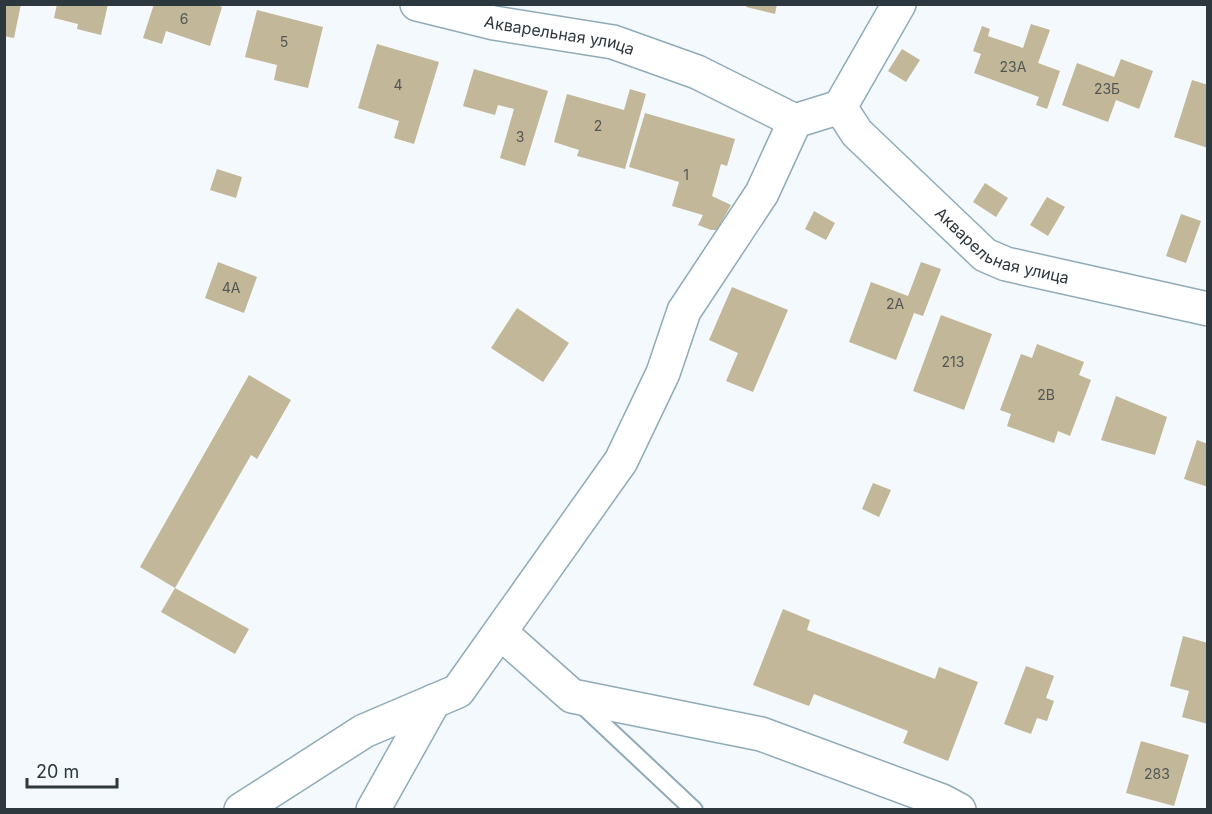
<svg xmlns="http://www.w3.org/2000/svg" width="1212" height="814" viewBox="0 0 1212 814" font-family="Inter,sans-serif">
<style>
.building{fill:#c2b798}
.lines{fill:none;stroke-linecap:round;stroke-linejoin:round}
.service-casing{stroke:#8fabba;stroke-width:20}
.minor-casing{stroke:#8fabba;stroke-width:36}
.service{stroke:#fff;stroke-width:16}
.minor{stroke:#fff;stroke-width:33}
.labels{text-anchor:middle;stroke-width:6;stroke-linejoin:round;paint-order:stroke}
.number-label{font-size:14px;fill:#525754}
.street-label{font-size:16px;fill:#2c373e;stroke:#f3f9fc}
</style>
<rect width="100%" height="100%" fill="#f3f9fc"/>
<!-- building -->
<path class="building" d="M4 4H21L14 38 4 36Z
M57 4H108L101 35 77 29 78 24 54 18Z
M154 4H215L222 7 210 46 166 31 162 44 143 38Z
M747 4H777L775 14 746 7Z
M257 10 323 27 308 88 274 80 277 65 245 57Z
M1031 24 1050 30 1038 63 1060 71 1047 109 1036 105 1039 97 974 73 981 54 973 51 982 26 990 29 988 36 1023 48Z
M377 44 439 62 414 144 394 138 399 121 358 108Z
M902 49 920 60 906 82 888 71Z
M1121 59 1153 71 1139 109 1116 100 1108 122 1062 105 1077 63 1114 77Z
M474 69 548 91 525 166 500 158 514 109 498 105 495 115 463 106Z
M1192 80 1208 85V148L1174 137Z
M630 89 646 94 625 169 577 156 579 150 554 142 567 94 624 110Z
M645 113 735 139 727 166 721 164 712 196 731 205 717 230H711L698 225 703 215 672 206 679 182 629 167Z
M217 169 242 177 236 198 210 190Z
M985 183 1008 198 996 217 973 202Z
M1047 197 1065 207 1048 236 1030 225Z
M814 211 835 223 826 240 805 229Z
M1181 214 1201 221 1186 263 1166 256Z
M218 262 257 277 244 313 205 298Z
M921 262 941 269 923 316 914 313 896 360 849 342 871 282 908 296Z
M732 287 788 310 753 392 726 381 738 353 709 340Z
M517 308 569 343 543 382 491 348Z
M941 315 992 334 964 410 913 391Z
M1037 344 1084 362 1079 375 1091 380 1070 436 1058 431 1054 443 1007 426 1011 414 1000 410 1021 354 1032 358Z
M249 375 291 400 257 459 251 455 175 588 140 567Z
M1116 396 1167 417 1155 455 1101 440Z
M1197 440 1208 444V487L1184 479Z
M873 483 891 490 879 517 862 509Z
M175 588 249 629 235 654 161 612Z
M783 609 810 620 807 630 935 679 939 667 978 682 948 761 903 743 908 731 814 694 809 706 753 685Z
M1183 636 1208 643V724L1182 717 1189 691 1170 686Z
M1026 666 1054 676 1046 698 1054 701 1047 721 1037 718 1031 734 1004 724Z
M1141 741 1189 755 1174 806 1126 793Z"/>
<g class="lines">
<defs>
<path id="service" d="M579 702 694 810"/>
<g id="minor">
<path id="s1" d="M417 4 494 23 613 42 697 72 795 121"/>
<path id="s2" d="M840 107 857 133 985 255 1006 264 1208 309"/>
<path d="M500 632 572 696 761 734 942 801 959 810"/>
<path d="M241 810 364 731 458 691 621 461 663 373 684 311 762 193 795 121 840 107 899 4"/>
<path d="M373 810 434 701"/>
</g>
</defs>
<!-- service casing -->
<use href="#service" class="service-casing"/>
<!-- minor casing -->
<use href="#minor" class="minor-casing"/>
<!-- service -->
<use href="#service" class="service"/>
<!-- minor -->
<use href="#minor" class="minor"/>
</g>
<g class="labels">
<!-- number labels -->
<g class="number-label">
<text x="184" y="24">6</text>
<text x="284" y="47">5</text>
<text x="1013" y="72">23А</text>
<text x="398" y="90">4</text>
<text x="1107" y="94">23Б</text>
<text x="598" y="131">2</text>
<text x="520" y="142">3</text>
<text x="686" y="180">1</text>
<text x="231" y="293">4А</text>
<text x="895" y="309">2А</text>
<text x="953" y="367">213</text>
<text x="1046" y="400">2В</text>
<text x="1157" y="779">283</text>
</g>
<!-- street labels -->
<g class="street-label">
<text dy="6" stroke="none"><textPath href="#s1" startOffset="146">Акварельная улица</textPath></text>
<text dy="6" stroke="none"><textPath href="#s2" startOffset="219">Акварельная улица</textPath></text>
</g>
</g>
<!-- border -->
<rect width="1212" height="814" fill="none" stroke="#2c373e" stroke-width="12"/>
<!-- scale -->
<path d="M27 778v9h90v-9" fill="none" stroke="#2c373e" stroke-width="3"/>
<text x="36" y="778" font-size="18" fill="#2c373e" stroke="#f3f9fc" stroke-width="4.5" paint-order="stroke">20 m</text>
</svg>
